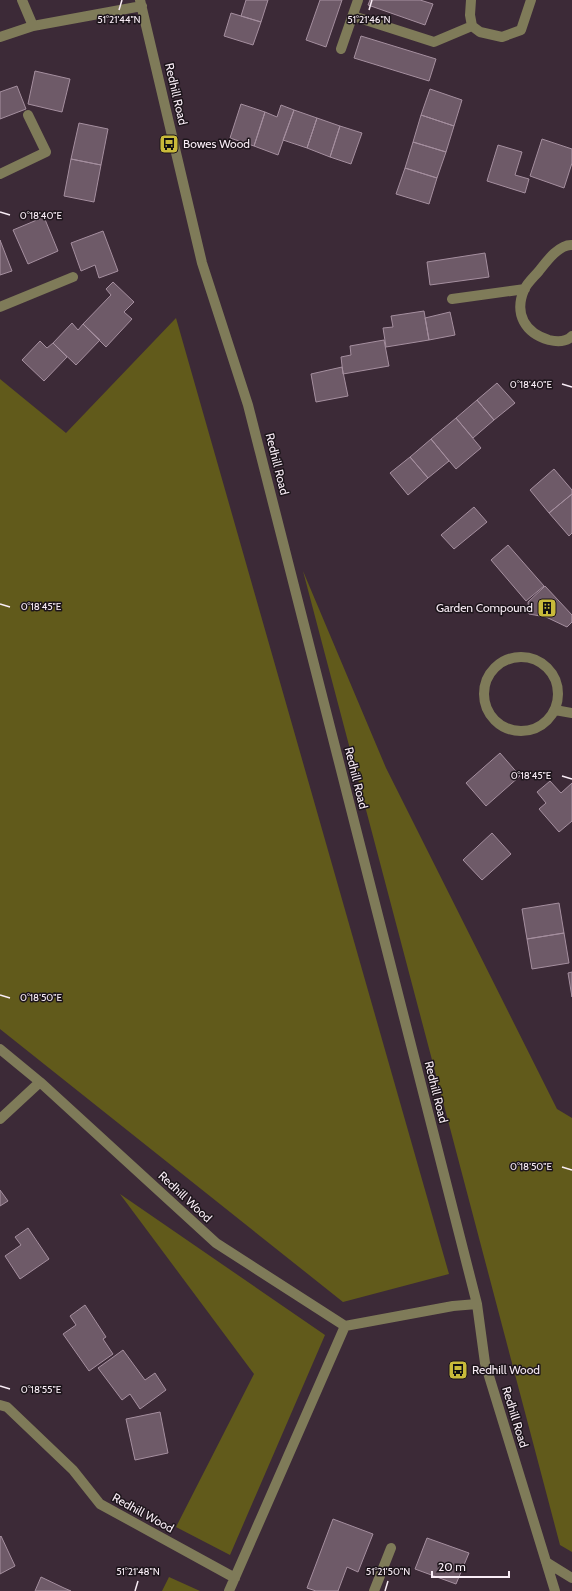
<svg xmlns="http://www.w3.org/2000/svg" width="572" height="1591" viewBox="0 0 572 1591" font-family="Cabin,sans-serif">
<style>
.green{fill:#615a1b}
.building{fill:#6e5a68;stroke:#a58f9f}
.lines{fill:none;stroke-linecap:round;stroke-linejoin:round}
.minor{stroke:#7f7b59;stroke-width:10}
.ticks{fill:none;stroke:#f9edf6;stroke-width:1.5}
.labels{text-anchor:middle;stroke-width:3;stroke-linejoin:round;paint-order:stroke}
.street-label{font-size:12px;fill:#f9edf6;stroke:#1d151b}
.poi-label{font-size:12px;fill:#f9edf6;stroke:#1d151b;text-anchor:start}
.ticks-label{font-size:10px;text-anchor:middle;fill:#f9edf6;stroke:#1d151b;stroke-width:3;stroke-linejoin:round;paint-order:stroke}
</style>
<rect width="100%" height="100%" fill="#3c2a37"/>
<!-- green -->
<path class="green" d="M176 318 449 1274 343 1302 0 1029V379L66 433Z
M303 571 386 768 557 1109 572 1118V1552L560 1545Z
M120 1194 325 1335 230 1555 176 1527 254 1374Z
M169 1577 200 1591H162Z"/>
<!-- building -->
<path class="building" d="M246 0H268L261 22 241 16Z
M320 0H342L326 47 306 40Z
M370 0H420L433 4 425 25 368 5Z
M231 13 261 22 253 45 224 36Z
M361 36 436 59 429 81 354 58Z
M35 71 70 79 62 112 28 104Z
M17 86 26 109 0 119V92Z
M430 89 462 100 454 126 421 115Z
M241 104 265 112 254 146 230 138Z
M281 105 294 110 278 155 254 146 265 112 277 117Z
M294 110 317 118 307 148 283 140Z
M421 115 454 126 446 152 413 142Z
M317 118 340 126 330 157 307 148Z
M79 123 108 129 101 165 71 159Z
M340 126 362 133 351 164 330 157Z
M542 139 572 149V163L564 188 530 176Z
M413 142 446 152 437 178 405 168Z
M498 145 522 152 515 175 529 179 525 193 487 181Z
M71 159 101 165 94 202 64 196Z
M405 168 437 178 429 204 396 194Z
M44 217 58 251 28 264 13 230Z
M103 231 118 271 99 278 95 265 81 271 71 243Z
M0 240 12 271 0 275Z
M485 253 489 277 430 285 427 262Z
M113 282 134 302 124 312 132 319 106 347 83 324 111 295 106 289Z
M424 311 429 340 386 347 383 328 393 327 391 316Z
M450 312 455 335 429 340 425 318Z
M72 323 78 330 83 324 100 340 76 365 53 343Z
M384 340 389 366 343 374 341 357 351 355 350 346Z
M40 341 47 348 53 343 67 357 44 381 22 360Z
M342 367 348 396 316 402 311 374Z
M497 383 515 403 494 420 477 400Z
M477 400 494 420 473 438 456 418Z
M456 418 481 448 456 469 431 439Z
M431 439 449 461 428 478 410 457Z
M410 457 428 478 408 495 390 473Z
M554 469 572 490V494L549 513 530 490Z
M572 494V533L569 536 549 513Z
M474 507 487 522 454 549 441 535Z
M508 545 544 586 526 601 491 560Z
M545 586 572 615V622L567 627 546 617 529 614 528 602Z
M500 753 520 776 486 806 466 783Z
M550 781 561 793 572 783V821L559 832 539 809 546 803 537 792Z
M492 833 511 854 482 880 463 860Z
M559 903 564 933 527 939 522 909Z
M564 933 569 963 532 969 527 939Z
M572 972V997L568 973Z
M0 1190 8 1201 0 1206Z
M28 1228 49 1259 20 1279 5 1256 21 1245 15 1237Z
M85 1305 106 1337 103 1339 113 1354 89 1371 63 1334 76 1325 70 1316Z
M123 1350 145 1380 155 1373 166 1390 140 1409 130 1394 122 1400 98 1368Z
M160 1412 168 1453 135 1460 126 1419Z
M333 1519 373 1534 358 1572 347 1567 338 1591H316L307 1588Z
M1 1536 15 1566 0 1574V1537Z
M427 1538 469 1553 456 1584 415 1569Z
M41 1577 64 1588 71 1591H35Z"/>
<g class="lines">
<!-- minor -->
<path class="minor" d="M22 0 33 26
M140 0 202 263 248 405 477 1304 485 1363 555 1591
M471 0 470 15 472 26 480 32 502 37 521 30 531 0
M353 16 434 42 472 26
M0 37 33 26 142 6
M341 49 358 0
M0 174 46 152 28 115
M572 245C559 244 546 262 539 271 534 277 527 283 524 290 514 314 525 333 549 340 557 342 566 342 572 336
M452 299 525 289
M0 307 73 277
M484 694a37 37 0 1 1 74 0a37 37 0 1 1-74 0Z
M555 710 572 713
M0 1049 40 1082 216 1243 345 1326
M0 1119 40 1082
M0 1405 7 1407 73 1470 100 1504 235 1578
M546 1562 572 1578
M229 1591 345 1326 453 1306 477 1304
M374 1591 391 1548"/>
</g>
<!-- ticks -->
<path class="ticks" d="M119 10 122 0M369 10 372 0M0 212 10 215M562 384 572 387M0 604 10 607M562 776 572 779M0 995 10 998M562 1167 572 1170M0 1386 10 1389M135 1591 138 1581M385 1591 388 1581"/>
<!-- icons -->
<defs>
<symbol id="bus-square" viewBox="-11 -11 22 22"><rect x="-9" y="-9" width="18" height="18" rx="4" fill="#c9ba3a" stroke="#1d151b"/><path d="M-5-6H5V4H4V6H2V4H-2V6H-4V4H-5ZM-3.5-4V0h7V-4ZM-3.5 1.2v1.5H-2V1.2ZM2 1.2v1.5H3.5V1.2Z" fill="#111"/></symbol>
<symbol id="building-square" viewBox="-11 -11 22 22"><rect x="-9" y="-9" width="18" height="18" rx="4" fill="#c9ba3a" stroke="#1d151b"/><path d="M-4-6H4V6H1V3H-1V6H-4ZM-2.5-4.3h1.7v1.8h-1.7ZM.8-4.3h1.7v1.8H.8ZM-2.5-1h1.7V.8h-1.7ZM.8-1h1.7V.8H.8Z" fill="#111"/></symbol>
</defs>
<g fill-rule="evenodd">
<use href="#bus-square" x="158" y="133" width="22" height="22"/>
<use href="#building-square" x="536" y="597" width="22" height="22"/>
<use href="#bus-square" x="447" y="1359" width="22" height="22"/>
</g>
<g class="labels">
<!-- street labels -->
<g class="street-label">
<text transform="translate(176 94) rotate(77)" y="4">Redhill Road</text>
<text transform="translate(277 464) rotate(76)" y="4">Redhill Road</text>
<text transform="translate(356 778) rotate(76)" y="4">Redhill Road</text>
<text transform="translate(436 1092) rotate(76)" y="4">Redhill Road</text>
<text transform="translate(185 1197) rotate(43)" y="4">Redhill Wood</text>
<text transform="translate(515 1417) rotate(73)" y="4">Redhill Road</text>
<text transform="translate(143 1513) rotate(29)" y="4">Redhill Wood</text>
</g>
<!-- poi labels -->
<g class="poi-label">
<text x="183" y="148">Bowes Wood</text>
<text x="533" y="612" text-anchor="end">Garden Compound</text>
<text x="472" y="1374">Redhill Wood</text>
</g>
</g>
<g class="ticks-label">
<text x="119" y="23">51°21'44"N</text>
<text x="369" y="23">51°21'46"N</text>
<text x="41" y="219">0°18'40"E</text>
<text x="531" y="388">0°18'40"E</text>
<text x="41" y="610">0°18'45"E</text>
<text x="531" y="779">0°18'45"E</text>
<text x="41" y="1001">0°18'50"E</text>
<text x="531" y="1170">0°18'50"E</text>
<text x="41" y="1393">0°18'55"E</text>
<text x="138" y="1575">51°21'48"N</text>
<text x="388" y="1575">51°21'50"N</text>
</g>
<!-- scale -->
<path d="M432 1571v6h77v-6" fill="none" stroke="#f9edf6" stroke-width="2"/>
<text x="438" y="1571" font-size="12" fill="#f9edf6" stroke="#1d151b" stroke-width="3" paint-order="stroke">20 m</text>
</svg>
